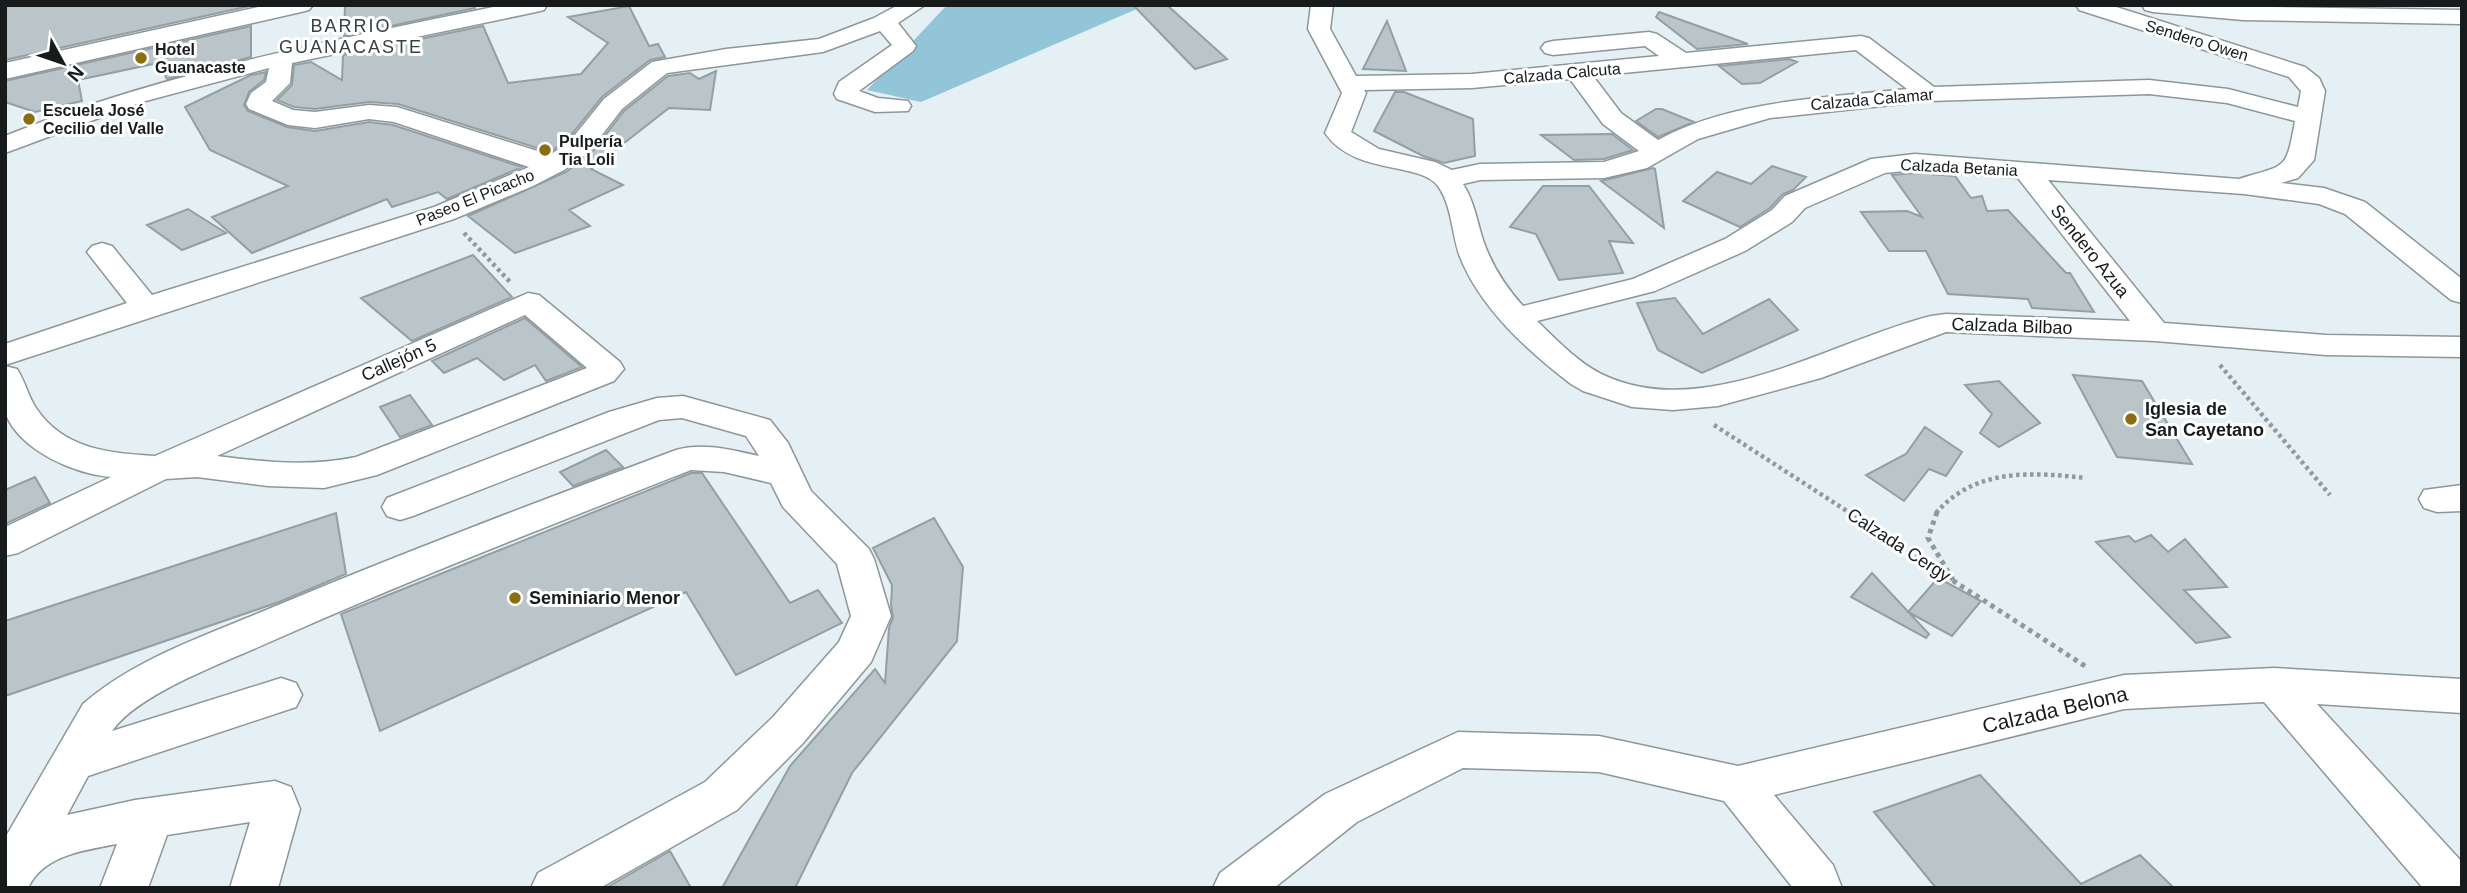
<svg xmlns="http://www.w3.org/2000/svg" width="2467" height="893" viewBox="0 0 2467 893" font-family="Helvetica,sans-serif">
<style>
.green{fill:#93c5d9}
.building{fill:#bac5c9;stroke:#949fa3;stroke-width:2}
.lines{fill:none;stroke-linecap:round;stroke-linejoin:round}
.minor-casing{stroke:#8d979b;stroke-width:3}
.major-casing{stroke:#8d979b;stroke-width:3}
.path-far1{stroke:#91999c;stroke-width:4.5;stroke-dasharray:3.5 3.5;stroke-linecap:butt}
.path{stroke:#91999c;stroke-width:5;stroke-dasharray:4.5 4.5;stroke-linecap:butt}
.minor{fill:#fff;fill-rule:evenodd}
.major{fill:#fff;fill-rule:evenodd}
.poi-dot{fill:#8b6e10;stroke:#fff;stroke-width:2.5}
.labels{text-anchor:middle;stroke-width:6;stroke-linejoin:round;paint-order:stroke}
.far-street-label{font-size:16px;fill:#171b1c;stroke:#fff}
.far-poi-label{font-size:16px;font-weight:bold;fill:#171b1c;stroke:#fff;text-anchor:start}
.far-quarter-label{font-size:18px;letter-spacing:2px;fill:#374043;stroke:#fff}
.street-label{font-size:18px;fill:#171b1c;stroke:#fff}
.poi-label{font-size:18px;font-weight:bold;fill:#171b1c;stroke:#fff;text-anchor:start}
.near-street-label{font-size:21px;fill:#171b1c;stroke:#fff}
</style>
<rect width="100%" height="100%" fill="#e5f0f4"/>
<!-- green -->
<path class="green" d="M947 5H1146L921 102 867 90Z"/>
<!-- building -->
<path class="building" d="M5 5H250V6L5 60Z
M345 5H474L475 8 344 36Z
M1133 5H1167L1227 59 1195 69Z
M629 6 649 46 658 44 665 57 650 60 602 97 568 139 550 152 398 104 369 102 315 109 294 107 277 100 292 85 294 65 311 62 342 80 343 55 483 26 508 83 581 74 608 43 568 17Z
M1659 12 1748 44 1697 49 1656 17Z
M1387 21 1406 71 1363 69Z
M251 26V57L167 79 158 63 78 80 82 101 35 112 5 102V81Z
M1789 59 1797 62 1760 83 1742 84 1719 66Z
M716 71 710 110 669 108 591 169 623 185 569 210 590 226 515 253 468 216 566 172 590 155 624 111 668 76 690 73 699 79Z
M266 72 264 80 249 92 244 105 248 111 287 127 315 131 369 122 393 125 522 167 447 199 438 192 392 207 387 199 252 253 212 217 288 186 210 150 185 107 251 75Z
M1395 92H1404L1473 119 1475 156 1444 163 1423 156 1374 131Z
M1656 109H1662L1694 122 1658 137 1636 121Z
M1612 134 1633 150 1604 159 1574 160 1541 135Z
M1772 166 1806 177 1793 190 1783 194 1770 208 1740 227 1683 201 1717 172 1751 184Z
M1653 168 1655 169 1664 228 1601 181Z
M1915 173 1955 176 1971 198 1982 196 1987 211 2008 210 2066 273H2070L2094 312 2032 308 2028 299 1948 294 1926 251H1889L1861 212 1907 211 1922 217 1892 175Z
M1543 186H1589L1633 243 1609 241 1623 273 1559 280 1536 234 1510 227Z
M188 209 226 233 182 250 147 225Z
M473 255 512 297 412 341 361 298Z
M1675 298 1703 334 1769 299 1798 330 1702 373 1658 350 1637 303Z
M525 318 582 367 546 381 535 365 504 380 477 358 444 373 432 361Z
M2073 375 2142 381 2192 464 2117 457Z
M1999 381 2040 423 1999 447 1980 433 1992 414 1965 385Z
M410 395 432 425 400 437 380 407Z
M1925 427 1962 452 1946 476 1929 469 1904 501 1866 475 1906 454Z
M606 450 623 467 573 486 560 472Z
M691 473H702L790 603 818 590 842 623 736 675 686 592 380 731 341 614Z
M35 477 50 503 5 524V490Z
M336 513 346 574 279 602 5 696V621Z
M934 518 963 567 957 641 852 773 795 888H722L790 766 875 669 885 683 889 628 893 617 891 605 892 585 873 548Z
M2151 535 2168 552 2185 539 2227 587 2184 590 2230 637 2196 643 2096 542 2129 536 2135 542Z
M1872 573 1929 634 1926 638 1851 597Z
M1938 578 1981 601 1952 636 1908 612Z
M1980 775 2081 884 2140 855 2174 888H1936L1874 812Z
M670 851 691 888H606Z"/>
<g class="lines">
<defs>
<path id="minor" d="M503 5H547L544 10 536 12 292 63 290 83 272 101 293 110 315 112 369 105 397 107 550 155 570 141 604 99 652 62 726 49 819 39 874 18 898 5H925L898 23 916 46 913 51 859 91 878 98 908 101 911 106 908 111 875 112 837 99 834 94 839 82 892 45 880 31 823 52 667 73 622 109 588 153 564 170 533 186 454 219 5 365V344L127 303 87 252 92 246 102 243 112 246 152 295 434 207 529 167 394 122 369 119 315 128 288 125 249 109 246 104 251 93 266 82 269 68 142 102 5 153V136C166 71 335 40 503 5Z
M1311 5H1333L1330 29 1356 76 1472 74 1659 56 1645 46 1553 55 1545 53 1541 48 1545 43 1553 41 1649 32 1657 34 1686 53 1861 36 1869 38 1934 87 2149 80 2228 89 2298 107 2301 91 2289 77 2079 10 2076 5H2110L2305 67 2319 78 2325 91 2314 160 2298 178 2281 183 2324 188 2365 202 2462 279V303L2451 300 2345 214 2319 204 2244 194 2048 180 2164 323 2326 335 2462 337V357L2326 355 2155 341 1946 332 1821 378 1718 406 1673 410 1632 407 1583 391 1571 384C1528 351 1481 309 1460 257 1452 236 1452 205 1438 186 1419 161 1355 176 1325 133L1342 93 1308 29ZM1856 50 1907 89C1824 98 1733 100 1658 140L1621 113 1593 76ZM1570 79 1603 124 1639 151 1604 162 1480 164 1452 170 1435 162 1379 149 1351 132 1366 93 1364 90 1472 88ZM2149 94 2227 103 2295 121C2286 172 2286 164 2239 179L1915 154 1871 159 1785 196 1772 210 1725 239 1633 279 1523 306C1505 286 1492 266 1483 240 1477 221 1474 201 1463 184L1480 180 1604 178 1647 168 1698 139 1770 118 1929 101ZM1915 170 2018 178 2130 321 1946 314 1931 316C1834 340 1709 421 1608 377 1581 366 1558 341 1537 321L1655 291 1745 251 1792 222 1805 208 1885 173Z
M2142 5 2462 10V24L2243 20 2153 12 2145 10Z
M528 293 539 295 620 362 624 369 614 381 377 475 324 488 268 486 197 477 166 479 18 553 5 556V527L111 477C75 474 21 451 6 415 1 403 5 380 5 366L17 369C25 381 28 396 36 408 64 450 110 453 155 456ZM525 315 587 368 356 457C308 467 265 462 217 456Z
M683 396 770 420 788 443 811 491 869 549 874 559 891 616 871 662 803 743 737 810 600 888H531L538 873 705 782 773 717 839 642 851 616 837 564 783 507 771 483 724 472 691 470C548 526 404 582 263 645 221 664 138 694 112 731L281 678 296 683 302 695 296 707 88 776 67 815 135 800 275 781 291 787 300 809 278 888H230L250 822 167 835 148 888H100L117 844C85 850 43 855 28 888H5V838L83 704C136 658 207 635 271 608 404 552 540 501 676 450 703 442 732 450 759 456L746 436 682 418 659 420 413 516 400 520 387 516 382 507 387 498 609 412 657 398Z
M2462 485V511L2437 512 2424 508 2419 499 2424 490Z
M2274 668 2462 679V713L2317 704 2462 862V888H2423L2264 702 2124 709 1774 795 1833 865 1842 888H1793L1724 801 1599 772 1463 768 1357 822 1274 888H1213L1220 873 1325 794 1458 732 1599 736 1738 766 2124 675Z"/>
<path id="major" d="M267 5H313L309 10 301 12 5 79V63Z"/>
</defs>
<!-- minor casing -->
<use href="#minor" class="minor-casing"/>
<!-- major casing -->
<use href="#major" class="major-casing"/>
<!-- path-far1 -->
<path class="path-far1" d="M464 233 511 283
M2220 365 2330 495
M1714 425 1850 513
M1936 513C1975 468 2031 472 2086 478"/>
<!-- path -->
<path class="path" d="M1847 512 2085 666
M1937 512 1928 538 1953 580"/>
<!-- minor -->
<use href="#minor" class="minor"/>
<!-- major -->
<use href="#major" class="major"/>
</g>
<!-- markers -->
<g class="poi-dot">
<circle cx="141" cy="58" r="7"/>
<circle cx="29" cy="119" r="7"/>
<circle cx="545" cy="150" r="7"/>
<circle cx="2131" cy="419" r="7"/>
<circle cx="515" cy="598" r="7"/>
</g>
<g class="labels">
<!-- far-street labels -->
<g class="far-street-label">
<text transform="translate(2197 40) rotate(17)" y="6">Sendero Owen</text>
<text transform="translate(1562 73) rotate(-5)" y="6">Calzada Calcuta</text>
<text transform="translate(1872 99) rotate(-5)" y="6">Calzada Calamar</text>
<text transform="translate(1959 167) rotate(3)" y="6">Calzada Betania</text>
<text transform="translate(475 197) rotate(-22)" y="6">Paseo El Picacho</text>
</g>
<!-- far-poi labels -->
<g class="far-poi-label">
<text x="155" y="55">Hotel<tspan x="155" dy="18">Guanacaste</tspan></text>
<text x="43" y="116">Escuela José<tspan x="43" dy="18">Cecilio del Valle</tspan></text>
<text x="559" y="147">Pulpería<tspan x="559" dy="18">Tia Loli</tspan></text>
</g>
<!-- far-quarter labels -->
<g class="far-quarter-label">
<text x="351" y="32">BARRIO<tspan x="351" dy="21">GUANACASTE</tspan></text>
</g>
<!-- street labels -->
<g class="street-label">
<text transform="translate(2090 251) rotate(51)" y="6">Sendero Azua</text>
<text transform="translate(2012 326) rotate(2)" y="6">Calzada Bilbao</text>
<text transform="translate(399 360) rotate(-24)" y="6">Callejón 5</text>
<text transform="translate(1899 545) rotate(33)" y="6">Calzada Cergy</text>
</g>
<!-- poi labels -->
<g class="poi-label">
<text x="2145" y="415">Iglesia de<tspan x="2145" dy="21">San Cayetano</tspan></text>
<text x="529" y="604">Seminiario Menor</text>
</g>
<!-- near-street labels -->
<g class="near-street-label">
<text transform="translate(2055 710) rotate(-13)" y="7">Calzada Belona</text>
</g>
</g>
<!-- border -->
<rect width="2467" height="893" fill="none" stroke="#171b1c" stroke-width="14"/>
<!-- north arrow -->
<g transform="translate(63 63) rotate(130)" stroke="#ffffff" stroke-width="5" paint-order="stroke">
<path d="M0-5L12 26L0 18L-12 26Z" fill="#171b1c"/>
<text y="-10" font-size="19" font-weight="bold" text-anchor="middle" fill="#171b1c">N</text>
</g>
</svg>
